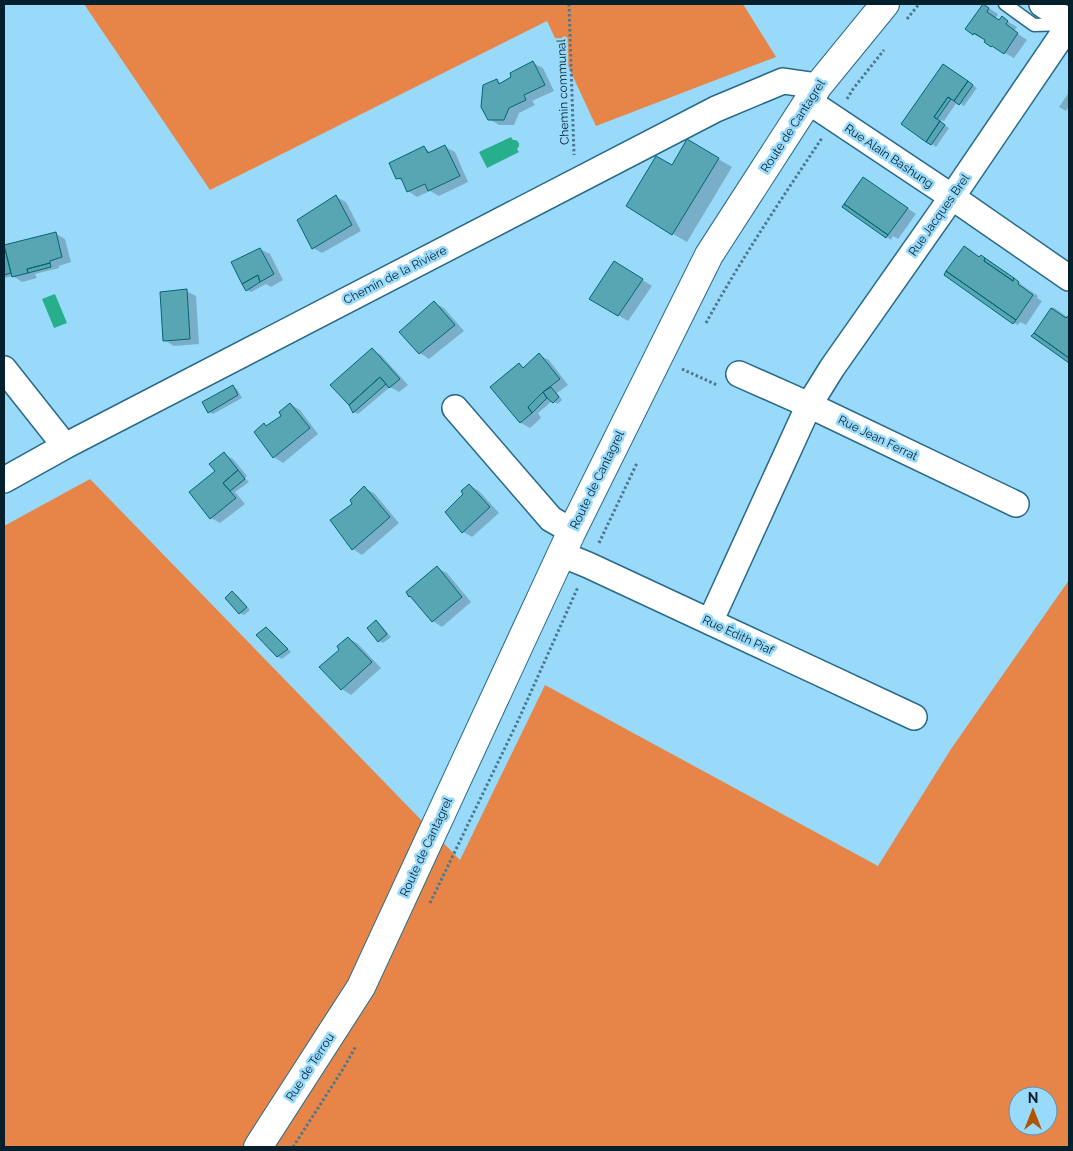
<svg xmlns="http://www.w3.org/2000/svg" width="1073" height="1151" viewBox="0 0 1073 1151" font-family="Raleway,sans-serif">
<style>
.green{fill:#e78548;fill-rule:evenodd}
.water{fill:#27af8c}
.shadow{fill:#0003;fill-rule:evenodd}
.building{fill:#58a6b4;stroke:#046573}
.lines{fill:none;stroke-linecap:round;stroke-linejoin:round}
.service-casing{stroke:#286986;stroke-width:15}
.minor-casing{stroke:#286986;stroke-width:28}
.tertiary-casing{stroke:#286986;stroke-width:30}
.path{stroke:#4b788e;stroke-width:3;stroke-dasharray:2.5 2.5;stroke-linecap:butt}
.service{stroke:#fff;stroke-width:12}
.minor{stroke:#fff;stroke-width:25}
.tertiary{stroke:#fff;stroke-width:28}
.labels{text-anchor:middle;stroke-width:5;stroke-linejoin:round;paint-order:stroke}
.street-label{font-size:12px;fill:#05202d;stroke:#99dafb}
</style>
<rect width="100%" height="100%" fill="#99dafb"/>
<!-- green -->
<path class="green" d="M84 4H743L776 57 596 126 547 21 210 190Z
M90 479 460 860 545 685 878 866 951 749 1069 580V1147H4V526ZM1018 1096H1048V1126H1018Z"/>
<!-- water -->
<path class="water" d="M511 137 513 140H516L519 143V146L517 149 519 152 487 168 479 152Z
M55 294 67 323 54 328 42 299Z"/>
<!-- shadow -->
<path class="shadow" d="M984 5 998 14 996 18 1000 21 1002 18 1017 27 1014 31 1027 40 1014 58 992 46 985 42 987 40 983 38 982 39 973 34Z
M533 63 543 68 554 91 532 101 535 105 519 113 514 125H499L489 119 497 81 503 84Z
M953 71 977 88 964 106 957 102 944 121 941 120V123L949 128 936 147 903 124Z
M1069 92V106L1066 111 1059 107Z
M688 141 732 167 687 242 673 234V166Z
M423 147 432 153 445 147 455 152 468 182 439 196 430 191 417 197 408 191 405 183 397 178Z
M873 184 916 214 898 239 893 236 891 240 887 237 843 207Z
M336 197 346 202 361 231 322 253 313 248Z
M56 234 65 239 71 262 59 266V268L35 274 37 278 22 282 13 276 4 278V250L7 251Z
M965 246 1038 296 1037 298 1042 301 1026 325 1020 322 1018 325 1014 323 946 275ZM972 251 983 259 972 254Z
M260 249 270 254 283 280 271 287 266 284 251 292 247 290Z
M623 268 652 286 628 321 591 299Z
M186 291 196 296 199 344 174 346 164 340Z
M434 303 444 308 464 331 429 359 420 353 401 332Z
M1053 307 1069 318V361L1033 336Z
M372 349 381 355 408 385 399 392 390 387 358 414 354 412Z
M539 355 549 360 568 385 557 393 562 400 558 404 552 401 538 413 541 418 530 428 521 423 492 387 519 365 525 368Z
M233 387 237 389 242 398 213 414 209 412Z
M290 404 300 410 318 434 283 463 274 457 267 427 282 416Z
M224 454 233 459 247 476 245 478 249 482 235 492 245 504 220 523 211 518 216 471Z
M469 485 479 491 499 513 472 537 463 532 464 494Z
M364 488 374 493 399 523 362 555 353 549 354 504Z
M437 568 447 573 471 602 442 627 433 621 413 597Z
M232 593 237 595 250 610 244 615 240 613Z
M376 622 380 624 391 637 383 643 379 641Z
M266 628 271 631 291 652 282 659 277 656Z
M348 638 358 644 381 668 351 695 342 689 320 667 340 651Z"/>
<!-- building -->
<path class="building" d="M983 4 989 8 987 12 999 20 1002 16 1008 21 1006 24 1018 33 1004 54 992 46 991 47 984 42 985 40 974 33 973 35 965 29Z
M533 61 545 85 524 95 526 100 509 108 504 120H488L481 107 483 85 497 79 499 84 511 77 510 73Z
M943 64 968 81 954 101 948 97 934 117 940 121 926 142 901 124Z
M968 81 973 85 959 105 954 101Z
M948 97 951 99 937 119 934 117Z
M940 121 945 125 931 145 926 142Z
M687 139 719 158 672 235 626 206 656 156 672 165Z
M445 145 460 176 428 191 425 184 407 192 401 178 396 179 389 163 424 146 428 153Z
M863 177 908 208 888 235 844 204Z
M336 195 352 225 312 249 297 220Z
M844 204 888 235 886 238 842 207Z
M56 232 62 257 50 261V263L27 269 28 273 12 277 4 245Z
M964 246 979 257 981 255 985 258 984 261 1013 281 1014 278 1019 282 1018 284 1033 295 1016 320 946 271Z
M260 248 274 274 260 282 258 275 242 284 231 262Z
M4 249H5L11 273 4 275Z
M985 258 1014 278 1013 281 984 261Z
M614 261 643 279 618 316 589 299Z
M50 263 51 267 28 273 27 269Z
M946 271 1016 320 1013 324 944 275Z
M258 275 260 282 246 291 242 284Z
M187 289 190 339 163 341 160 292Z
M434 301 455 325 419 354 399 332Z
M1051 308 1066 318 1068 316 1069 317V358L1034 333Z
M1034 333 1069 358V363L1031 336Z
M372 348 400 379 389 388 380 377 349 405 330 385Z
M539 353 560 379 543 392 528 407 532 413 520 423 490 387 519 363 523 368Z
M380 377 386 384 353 413 349 405Z
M233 385 238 395 208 413 202 402Z
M551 387 559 397 553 403 547 398 543 392Z
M543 392 547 398 532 413 528 407Z
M290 403 310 428 273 458 254 432 264 423 266 426 281 416 279 412Z
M224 452 238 470 223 483 236 498 210 519 189 492 215 471 209 464Z
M238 470 245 479 230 491 223 483Z
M469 484 490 507 462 533 445 512 463 494 461 491Z
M364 486 390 517 352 550 330 520 352 504 350 500Z
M437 566 462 597 432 622 410 596 409 597 406 592Z
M232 591 247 607 239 614 225 598Z
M376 620 387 634 378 642 367 628Z
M266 627 288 649 277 657 256 635Z
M348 637 372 662 341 690 319 667 339 650 337 646Z"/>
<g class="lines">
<defs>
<path id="service" d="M1005 4 1034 25 1066 24"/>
<path id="minor" d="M1042 4 1069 22
M808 101 952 197 1069 278
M4 369 65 446 716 109 783 81 818 86
M739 374 809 405 1016 504
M455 408 551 519 572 531
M4 480 65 446
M561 554 588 565 914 717
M710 622 809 405 832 368 952 197 1069 25"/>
<path id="tertiary" d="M258 1147 361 987 572 531 709 255 818 86 885 4"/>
</defs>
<!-- service casing -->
<use href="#service" class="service-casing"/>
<!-- minor casing -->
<use href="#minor" class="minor-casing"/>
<!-- tertiary casing -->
<use href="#tertiary" class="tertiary-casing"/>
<!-- path -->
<path class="path" d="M569 4 574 155
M907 19 919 4
M847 99 853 89 884 50
M706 323C741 259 782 198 822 138
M682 369 717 385
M599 543 637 463
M430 903 517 723 578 587
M293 1147 343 1069 356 1046"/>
<!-- service -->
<use href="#service" class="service"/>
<!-- minor -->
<use href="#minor" class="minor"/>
<!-- tertiary -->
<use href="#tertiary" class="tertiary"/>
</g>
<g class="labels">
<!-- street labels -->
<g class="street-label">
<text transform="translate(563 92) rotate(-92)" y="4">Chemin communal</text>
<text transform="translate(793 126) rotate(-57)" y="4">Route de Cantagrel</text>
<text transform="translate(889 156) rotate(34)" y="4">Rue Alain Bashung</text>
<text transform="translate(939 215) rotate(-55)" y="4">Rue Jacques Brel</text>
<text transform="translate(395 275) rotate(-27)" y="4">Chemin de la Rivière</text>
<text transform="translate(878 438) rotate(26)" y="4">Rue Jean Ferrat</text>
<text transform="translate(597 480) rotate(-64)" y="4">Route de Cantagrel</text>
<text transform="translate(738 635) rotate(25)" y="4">Rue Édith Piaf</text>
<text transform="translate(426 847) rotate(-65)" y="4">Route de Cantagrel</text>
<text transform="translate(310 1067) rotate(-57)" y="4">Rue de Terrou</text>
</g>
</g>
<!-- border -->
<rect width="1073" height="1151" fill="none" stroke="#05202d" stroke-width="10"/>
<!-- north arrow -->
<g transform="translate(1033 1111)"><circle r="24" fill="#99dafb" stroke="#5e90a9"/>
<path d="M0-4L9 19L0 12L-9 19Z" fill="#b15300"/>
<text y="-8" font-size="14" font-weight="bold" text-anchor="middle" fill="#05202d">N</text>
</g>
</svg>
